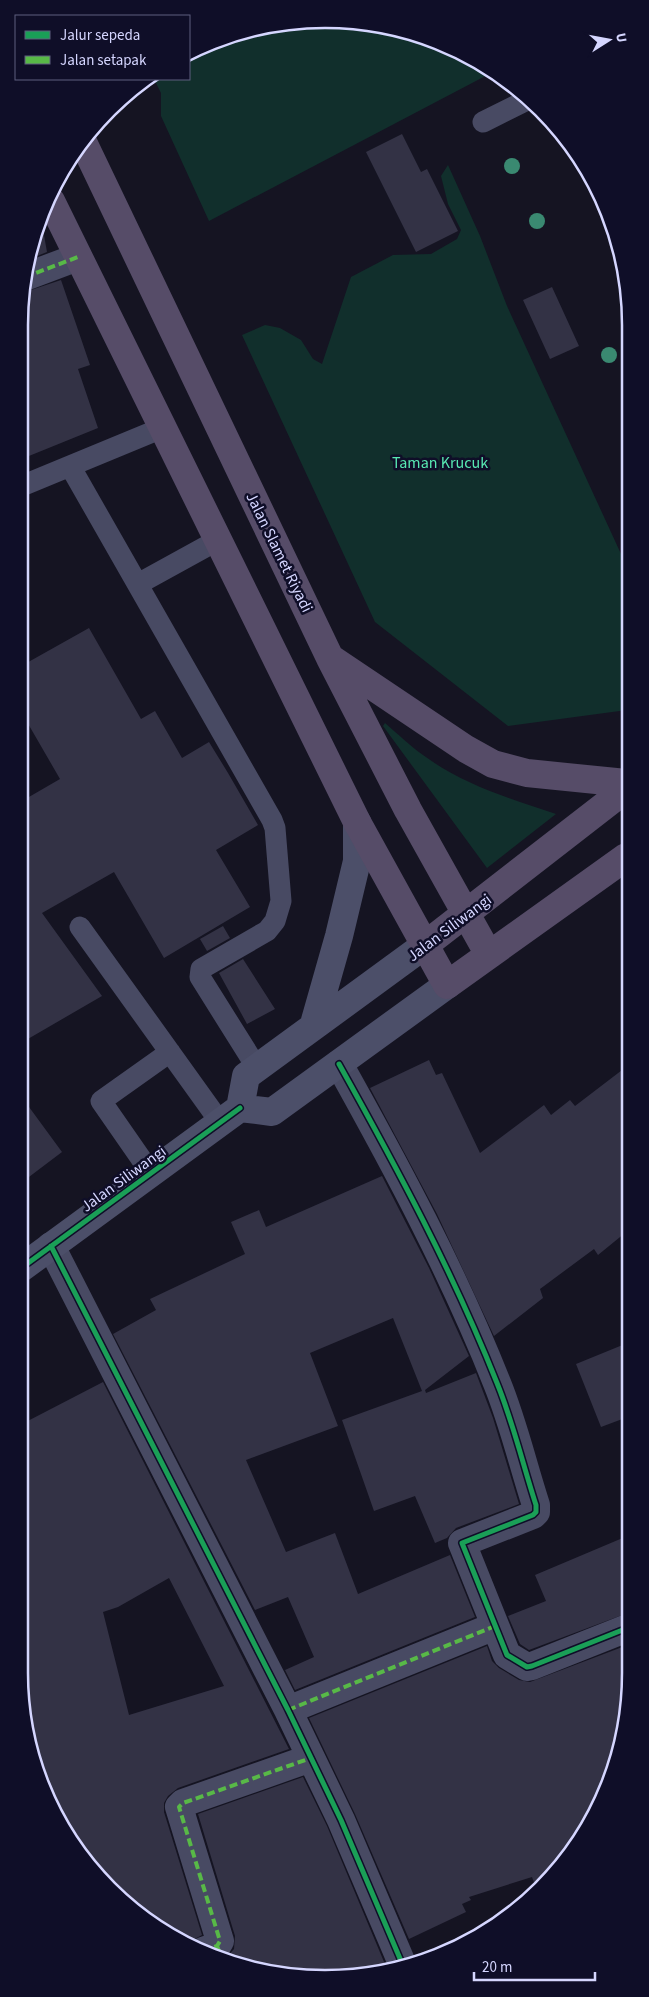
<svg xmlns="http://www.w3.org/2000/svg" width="649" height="1997" viewBox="0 0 649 1997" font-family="'Source Sans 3',sans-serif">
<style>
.green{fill:#112f2c}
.building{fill:#333245;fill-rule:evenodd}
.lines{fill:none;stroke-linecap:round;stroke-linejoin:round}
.service{stroke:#484a63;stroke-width:21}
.minor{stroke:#484a63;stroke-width:28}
.secondary{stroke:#4c4f69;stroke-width:28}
.trunk{stroke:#564c68;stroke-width:28}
.quiet{stroke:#58b947;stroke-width:4;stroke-dasharray:8 4;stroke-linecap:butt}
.cycleway-casing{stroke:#0f0e28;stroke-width:8}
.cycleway{stroke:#1a9f57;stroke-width:5}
.tree{fill:#3a8971}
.labels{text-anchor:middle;stroke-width:5;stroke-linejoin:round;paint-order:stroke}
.park-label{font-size:16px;fill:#58e8b2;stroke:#0f0e28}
.street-label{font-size:16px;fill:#d5d6ff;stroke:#0f0e28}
.rim{fill:none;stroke:#d5d6ff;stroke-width:2.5}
</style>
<rect width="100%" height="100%" fill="#151422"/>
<!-- green -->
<path class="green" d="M265 25H384L477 60 493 72 209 221 161 116V93L154 79H189V56Z
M448 165 480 236 507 306 627 567V710L508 726 375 622 242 335 265 325 280 328 301 340 313 359 322 364 351 277 393 255 431 254 457 239 461 230 448 204 441 176Z
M385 723C398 734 410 746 423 755 462 784 510 799 556 814L487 868 383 726Z"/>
<!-- building -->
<path class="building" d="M402 134 421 172 427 169 458 231 416 252 366 152Z
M42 224 47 252 27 260Z
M61 280 90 365 78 369 98 428 24 458 25 292Z
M552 287 579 346 550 359 523 300Z
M89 628 141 719 155 711 182 758 209 742 228 773 258 825 216 850 250 907 164 958 114 872 42 913 102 996 21 1043 22 801 60 779 23 715V665Z
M223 926 230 938 207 951 200 939Z
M243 959 275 1009 247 1024 219 973Z
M429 1060 436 1075 442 1073 480 1153 544 1105 551 1115 570 1100 575 1106 626 1067 625 1233 598 1255 594 1249 540 1289 543 1298 494 1336 437 1214 370 1088Z
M21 1096 62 1152 21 1183Z
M382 1176 429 1268 469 1356 425 1390 426 1393 476 1373 493 1418 519 1504 456 1528 447 1538 435 1543 415 1496 374 1511 342 1420 422 1391 393 1318 310 1353 338 1426 246 1460 286 1552 335 1533 358 1594 450 1555 475 1617 295 1690 285 1670 314 1657 288 1597 255 1610 113 1334 156 1310 150 1299 245 1254 231 1222 259 1210 266 1227Z
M625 1344V1418L601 1427 576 1364Z
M103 1382 289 1749 178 1788 168 1796 164 1803V1812L202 1935 191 1941 188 1946 95 1874 42 1789 19 1672 20 1425ZM169 1578 224 1686 129 1715 103 1612 118 1607Z
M625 1537V1614L529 1650 520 1644 508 1616 546 1601 535 1575Z
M487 1646 492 1661 499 1668 519 1680 530 1682 625 1646 624 1732 579 1842 536 1888 532 1877 469 1897 471 1900 462 1904 466 1912 409 1939 355 1814 309 1718Z
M303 1777 327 1826 387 1969 285 1976 226 1958 234 1949 235 1936 198 1814Z"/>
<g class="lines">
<!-- service -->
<path class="service" d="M483 122 529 99
M70 466 272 820 275 828 281 901 275 921 267 931 201 969 200 977 257 1068
M24 485 162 428
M138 584 218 540
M80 927 220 1122
M151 1173 101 1101 170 1052"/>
<!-- minor -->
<path class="minor" d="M25 277 78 257
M339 1064C397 1168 453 1272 497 1383 513 1422 523 1465 536 1505V1512L533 1515 462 1543 507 1655 527 1667 532 1666 625 1629
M51 1246 288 1710 341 1820 404 1968
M288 1710 495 1626
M203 1951 217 1946 220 1941 179 1807 183 1803 311 1758"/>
<!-- secondary -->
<path class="secondary" d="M314 1024 339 936 357 861V822
M240 1108 246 1076 425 945
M20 1269 240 1108 272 1112 447 985"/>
<!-- trunk -->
<path class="trunk" d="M83 142 330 658 408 810 489 955
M51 201 357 822 447 985 626 857
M332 659 466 749 493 764 527 773 626 783
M425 945 626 789"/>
<!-- quiet -->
<path class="quiet" d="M25 277 78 257
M288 1710 495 1626
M217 1946 221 1956
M203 1951 217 1946 220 1941 179 1807 183 1803 311 1758"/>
<defs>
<path id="cycleway" d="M339 1064C397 1168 453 1272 497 1383 513 1422 523 1465 536 1505V1512L533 1515 462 1543 507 1655 527 1667 532 1666 625 1629
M51 1246 288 1710 341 1820 404 1968
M20 1269 240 1108"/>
</defs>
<!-- cycleway casing -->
<use href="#cycleway" class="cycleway-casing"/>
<!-- cycleway -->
<use href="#cycleway" class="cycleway"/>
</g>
<!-- trees -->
<g class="tree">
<circle cx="512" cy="166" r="8"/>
<circle cx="537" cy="221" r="8"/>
<circle cx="609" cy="355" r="8"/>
</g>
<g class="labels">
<!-- park labels -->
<g class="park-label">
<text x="440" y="468">Taman Krucuk</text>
</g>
<!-- street labels -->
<g class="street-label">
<text transform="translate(280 552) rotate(64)" y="6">Jalan Slamet Riyadi</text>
<text transform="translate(449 927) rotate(-37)" y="6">Jalan Siliwangi</text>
<text transform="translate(123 1178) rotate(-36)" y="6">Jalan Siliwangi</text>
</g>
</g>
<!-- crop -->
<path d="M0 0H649V1997H0ZM325 28H325A297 297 0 0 1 622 325V1673A297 297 0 0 1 325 1970H325A297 297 0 0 1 28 1673V325A297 297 0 0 1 325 28Z" fill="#0f0e28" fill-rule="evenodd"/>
<path class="rim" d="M325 28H325A297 297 0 0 1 622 325V1673A297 297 0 0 1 325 1970H325A297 297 0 0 1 28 1673V325A297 297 0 0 1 325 28Z"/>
<!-- legend -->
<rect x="15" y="15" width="175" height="65" fill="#0f0e28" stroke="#5e5e7e"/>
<rect x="25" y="31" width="25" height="8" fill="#1a9f57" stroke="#5e5e7e"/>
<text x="60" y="40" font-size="15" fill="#d5d6ff">Jalur sepeda</text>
<rect x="25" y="56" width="25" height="8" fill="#58b947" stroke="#5e5e7e"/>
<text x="60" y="65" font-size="15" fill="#d5d6ff">Jalan setapak</text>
<!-- north arrow -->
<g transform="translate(609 40) rotate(79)" stroke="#0f0e28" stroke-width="4" paint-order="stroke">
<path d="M0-4L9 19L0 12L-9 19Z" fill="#d5d6ff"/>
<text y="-8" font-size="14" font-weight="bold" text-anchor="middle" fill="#d5d6ff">U</text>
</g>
<!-- scale -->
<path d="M474 1972v8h121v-8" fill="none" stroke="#d5d6ff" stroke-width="2.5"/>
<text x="482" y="1972" font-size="15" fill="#d5d6ff" stroke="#0f0e28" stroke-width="4" paint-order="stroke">20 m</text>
</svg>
